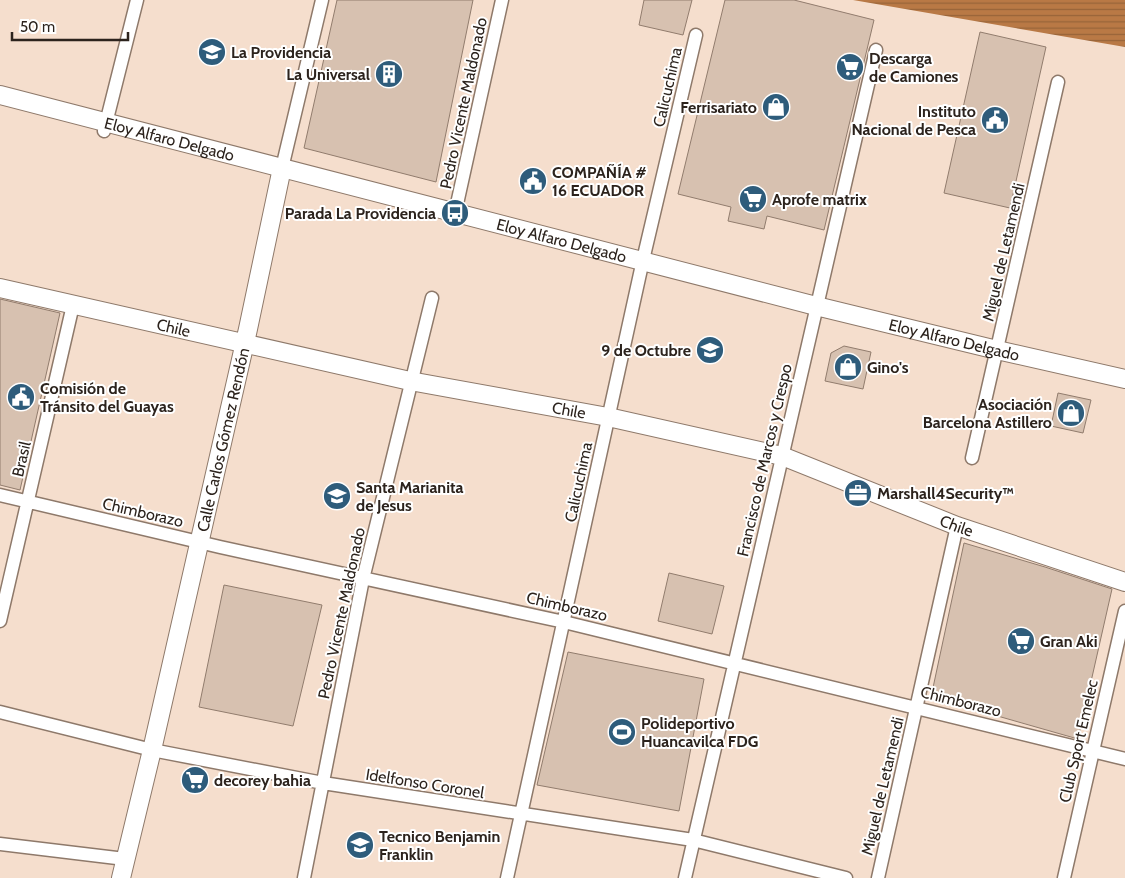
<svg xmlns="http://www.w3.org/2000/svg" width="1125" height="878" viewBox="0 0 1125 878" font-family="Cabin,sans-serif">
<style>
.water{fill:url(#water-rules)}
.building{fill:#d7c1b0;stroke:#917c6d}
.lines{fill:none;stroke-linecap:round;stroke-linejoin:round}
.street-casing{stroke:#8e796a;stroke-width:15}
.secondary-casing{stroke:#8e796a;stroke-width:20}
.street{stroke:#fff;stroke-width:12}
.secondary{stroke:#fff;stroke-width:18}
.labels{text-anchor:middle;stroke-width:4;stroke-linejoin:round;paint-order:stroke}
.poi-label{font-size:16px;font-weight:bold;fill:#2c231d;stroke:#fff;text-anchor:start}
.street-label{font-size:16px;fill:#2c231d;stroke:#fff}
</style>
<defs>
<pattern id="water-rules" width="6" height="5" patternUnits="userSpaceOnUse" patternTransform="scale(1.25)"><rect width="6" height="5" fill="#b97945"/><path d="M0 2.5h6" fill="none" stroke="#976339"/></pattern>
</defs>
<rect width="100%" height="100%" fill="#f5decd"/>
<!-- water -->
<path class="water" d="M853 0H1125V47Z"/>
<!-- building -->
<path class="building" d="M337 0H473L436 182 304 148Z
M644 0H692L683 35 639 25Z
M725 0H794L874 20 824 230 767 216 764 229 728 221 731 207 678 194Z
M980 32 1046 47 1010 208 944 193Z
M0 299 60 313 20 490 0 485Z
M844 346 871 352 863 389 825 381 831 353Z
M1058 393 1091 400 1083 433 1051 426Z
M964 543 1045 567 1112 589 1078 739 931 697Z
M669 573 724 586 712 634 658 621Z
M224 585 322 605 293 726 199 707Z
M568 652 704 679 679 811 537 785Z"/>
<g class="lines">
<defs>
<path id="street" d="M104 131 137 0
M282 168 322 0
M455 213 502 0
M972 458 1058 82
M0 495 220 547 564 622 1125 759
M0 621 73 305
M0 712 152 750 323 783 693 840 846 878
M0 844 125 859
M304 878 363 579 432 298
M507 878 643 260 696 35
M685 878 876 50
M878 878 957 526
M1064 878 1125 611"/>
<g id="secondary">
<path id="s1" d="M0 95 816 306 997 350 1125 379"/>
<path id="s2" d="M0 288 410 381 608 417 782 456 957 526 1125 582"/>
<path id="s3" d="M121 878 152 750 248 329 282 168"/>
</g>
</defs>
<!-- street casing -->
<use href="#street" class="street-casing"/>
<!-- secondary casing -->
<use href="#secondary" class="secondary-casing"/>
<!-- street -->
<use href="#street" class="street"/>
<!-- secondary -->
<use href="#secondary" class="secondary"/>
</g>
<!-- icons -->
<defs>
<symbol id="school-disc" viewBox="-11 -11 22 22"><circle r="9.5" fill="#2e5c7b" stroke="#fff"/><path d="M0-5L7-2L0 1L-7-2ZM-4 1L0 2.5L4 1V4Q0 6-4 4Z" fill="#fff"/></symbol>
<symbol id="supermarket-disc" viewBox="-11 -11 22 22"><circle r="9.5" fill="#2e5c7b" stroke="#fff"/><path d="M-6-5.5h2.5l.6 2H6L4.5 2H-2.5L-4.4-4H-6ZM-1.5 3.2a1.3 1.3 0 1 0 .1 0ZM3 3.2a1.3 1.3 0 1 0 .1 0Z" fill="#fff"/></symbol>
<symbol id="building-disc" viewBox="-11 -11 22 22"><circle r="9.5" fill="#2e5c7b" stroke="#fff"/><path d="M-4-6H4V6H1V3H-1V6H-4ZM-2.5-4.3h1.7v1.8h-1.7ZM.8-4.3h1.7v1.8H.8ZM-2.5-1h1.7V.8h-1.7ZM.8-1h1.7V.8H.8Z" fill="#fff"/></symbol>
<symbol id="shop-disc" viewBox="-11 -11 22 22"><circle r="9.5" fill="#2e5c7b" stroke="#fff"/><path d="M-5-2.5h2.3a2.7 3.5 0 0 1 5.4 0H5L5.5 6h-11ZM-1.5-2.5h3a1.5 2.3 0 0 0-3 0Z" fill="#fff"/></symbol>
<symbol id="civic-disc" viewBox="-11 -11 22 22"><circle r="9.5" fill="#2e5c7b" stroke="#fff"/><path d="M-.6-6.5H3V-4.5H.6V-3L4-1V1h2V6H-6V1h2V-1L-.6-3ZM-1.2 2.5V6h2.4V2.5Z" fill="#fff"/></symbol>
<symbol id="bus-disc" viewBox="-11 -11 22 22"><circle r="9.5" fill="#2e5c7b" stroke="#fff"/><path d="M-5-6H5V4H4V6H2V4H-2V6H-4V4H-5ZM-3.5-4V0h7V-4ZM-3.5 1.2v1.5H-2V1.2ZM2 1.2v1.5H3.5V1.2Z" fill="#fff"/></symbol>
<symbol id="office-disc" viewBox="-11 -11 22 22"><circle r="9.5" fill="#2e5c7b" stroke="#fff"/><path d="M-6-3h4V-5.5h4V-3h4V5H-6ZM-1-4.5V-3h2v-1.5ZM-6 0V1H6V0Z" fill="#fff"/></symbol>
<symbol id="stadium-disc" viewBox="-11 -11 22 22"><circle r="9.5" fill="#2e5c7b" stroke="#fff"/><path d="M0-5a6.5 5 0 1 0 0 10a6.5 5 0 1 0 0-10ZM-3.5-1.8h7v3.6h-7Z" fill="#fff"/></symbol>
</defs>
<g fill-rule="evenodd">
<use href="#school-disc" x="196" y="36" width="32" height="32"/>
<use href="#supermarket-disc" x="834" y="51" width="32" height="32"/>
<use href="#building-disc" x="373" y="58" width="32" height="32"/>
<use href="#shop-disc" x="760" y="91" width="32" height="32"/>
<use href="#civic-disc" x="979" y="104" width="32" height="32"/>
<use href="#civic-disc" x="517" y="165" width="32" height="32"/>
<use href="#supermarket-disc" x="737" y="183" width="32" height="32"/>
<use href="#bus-disc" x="439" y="197" width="32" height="32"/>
<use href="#school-disc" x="694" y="334" width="32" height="32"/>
<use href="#shop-disc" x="832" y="351" width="32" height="32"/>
<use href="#civic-disc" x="5" y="381" width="32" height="32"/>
<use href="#shop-disc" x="1055" y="397" width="32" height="32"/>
<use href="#office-disc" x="842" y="477" width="32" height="32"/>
<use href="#school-disc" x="321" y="480" width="32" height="32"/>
<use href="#supermarket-disc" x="1005" y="625" width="32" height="32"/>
<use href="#stadium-disc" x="606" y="716" width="32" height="32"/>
<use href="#supermarket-disc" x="179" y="764" width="32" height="32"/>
<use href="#school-disc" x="344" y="829" width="32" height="32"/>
</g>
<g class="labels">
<!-- poi labels -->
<g class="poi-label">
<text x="231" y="58">La Providencia</text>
<text x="869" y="64">Descarga<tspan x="869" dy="18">de Camiones</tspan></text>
<text x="370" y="80" text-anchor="end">La Universal</text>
<text x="757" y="113" text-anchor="end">Ferrisariato</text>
<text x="976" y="117" text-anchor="end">Instituto<tspan x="976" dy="18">Nacional de Pesca</tspan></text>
<text x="552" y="178">COMPAÑÍA #<tspan x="552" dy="18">16 ECUADOR</tspan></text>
<text x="772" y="205">Aprofe matrix</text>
<text x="436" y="219" text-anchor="end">Parada La Providencia</text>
<text x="691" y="356" text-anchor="end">9 de Octubre</text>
<text x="867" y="373">Gino's</text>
<text x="40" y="394">Comisión de<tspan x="40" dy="18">Tránsito del Guayas</tspan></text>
<text x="1052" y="410" text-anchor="end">Asociación<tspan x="1052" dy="18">Barcelona Astillero</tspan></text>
<text x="356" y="493">Santa Marianita<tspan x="356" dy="18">de Jesus</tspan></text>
<text x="877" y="499">Marshall4Security™</text>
<text x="1040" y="647">Gran Aki</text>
<text x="641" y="729">Polideportivo<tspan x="641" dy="18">Huancavilca FDG</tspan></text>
<text x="214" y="786">decorey bahia</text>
<text x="379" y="842">Tecnico Benjamin<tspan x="379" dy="18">Franklin</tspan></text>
</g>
<!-- street labels -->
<g class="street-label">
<text transform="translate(667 87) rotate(-77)" y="6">Calicuchima</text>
<text transform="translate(463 103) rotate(-78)" y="6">Pedro Vicente Maldonado</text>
<text dy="6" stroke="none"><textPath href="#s1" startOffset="175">Eloy Alfaro Delgado</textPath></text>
<text dy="6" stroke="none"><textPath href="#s1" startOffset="580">Eloy Alfaro Delgado</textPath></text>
<text transform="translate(1003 252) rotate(-77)" y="6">Miguel de Letamendi</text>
<text dy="6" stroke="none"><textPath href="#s2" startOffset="178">Chile</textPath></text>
<text dy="6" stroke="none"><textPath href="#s1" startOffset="985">Eloy Alfaro Delgado</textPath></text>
<text dy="6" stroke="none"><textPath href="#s2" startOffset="582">Chile</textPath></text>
<text dy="6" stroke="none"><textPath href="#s3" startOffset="450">Calle Carlos Gómez Rendón</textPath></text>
<text transform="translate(21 459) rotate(-77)" y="6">Brasil</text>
<text transform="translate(764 460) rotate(-77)" y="6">Francisco de Marcos y Crespo</text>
<text transform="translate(578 482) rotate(-78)" y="6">Calicuchima</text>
<text transform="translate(143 512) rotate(13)" y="6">Chimborazo</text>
<text dy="6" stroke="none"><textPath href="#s2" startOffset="988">Chile</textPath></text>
<text transform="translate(567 606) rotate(13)" y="6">Chimborazo</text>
<text transform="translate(341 613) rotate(-78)" y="6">Pedro Vicente Maldonado</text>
<text transform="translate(961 701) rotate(14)" y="6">Chimborazo</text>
<text transform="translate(1078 741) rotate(-77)" y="6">Club Sport Emelec</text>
<text transform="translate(425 783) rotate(9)" y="6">Idelfonso Coronel</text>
<text transform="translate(882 786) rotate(-77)" y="6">Miguel de Letamendi</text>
</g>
</g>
<!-- scale -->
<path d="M12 32v8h116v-8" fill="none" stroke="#2c231d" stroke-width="2.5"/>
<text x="20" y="32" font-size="15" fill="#2c231d" stroke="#ffffff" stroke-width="4" paint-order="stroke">50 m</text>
</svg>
